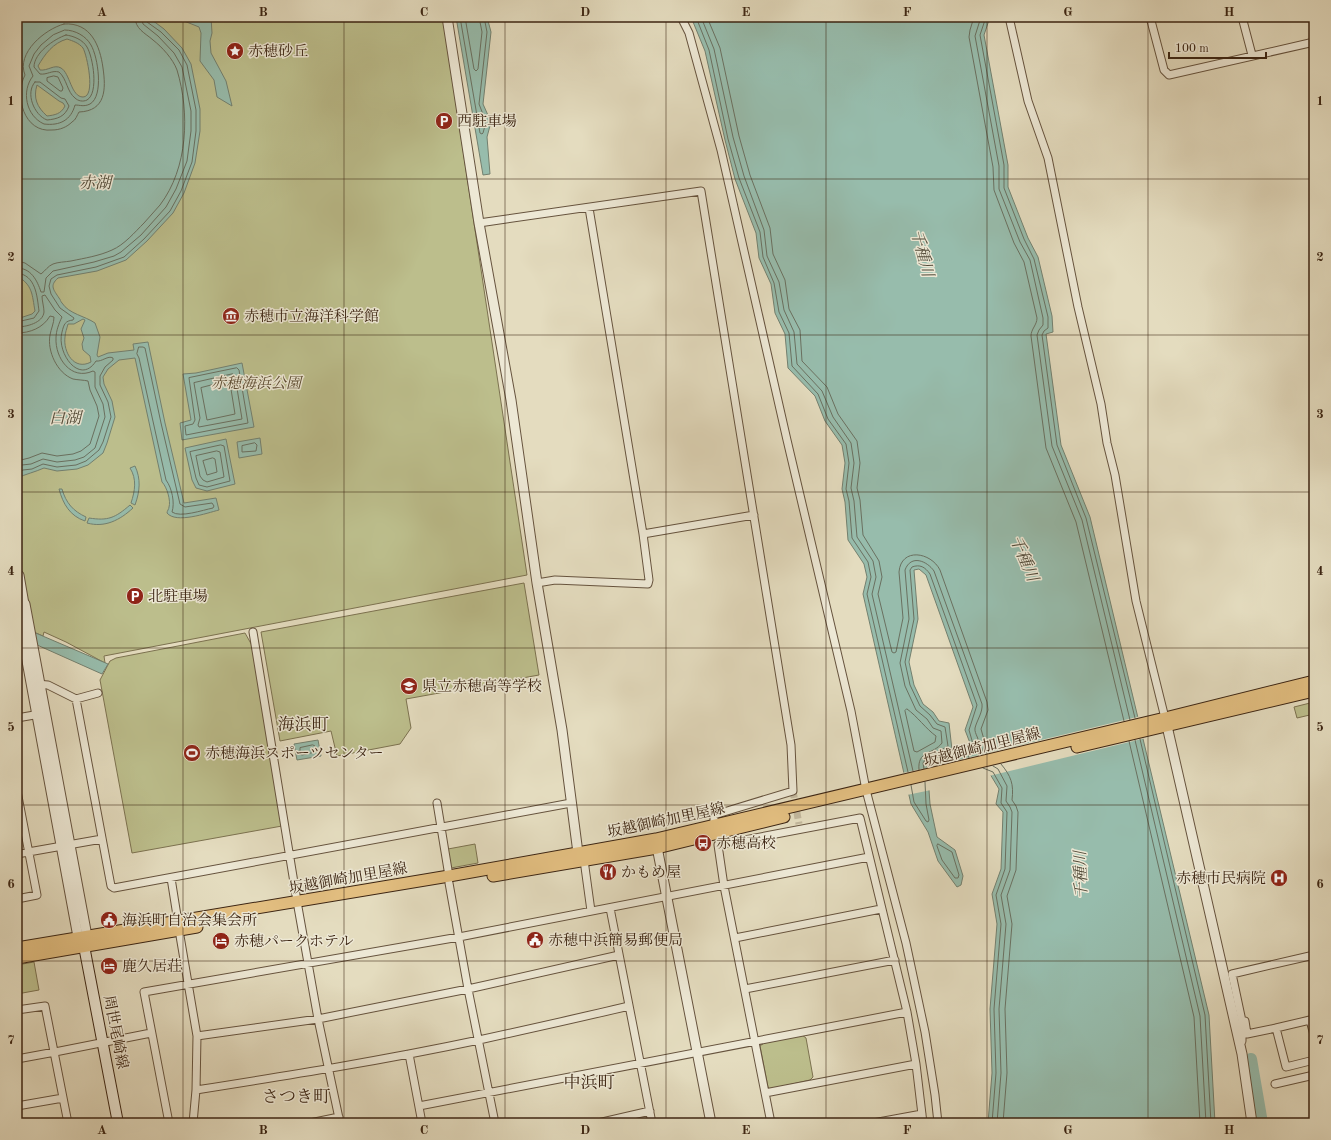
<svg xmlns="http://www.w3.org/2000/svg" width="1331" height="1140" viewBox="0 0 1331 1140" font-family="'Old Standard TT','Noto Serif JP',serif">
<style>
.green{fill:#bcbe8c;stroke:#7c7250}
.water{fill:#97bcac;stroke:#73806f;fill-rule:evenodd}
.pier{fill:#e4dcbf}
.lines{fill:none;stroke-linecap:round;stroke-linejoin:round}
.shore{stroke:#6a7060;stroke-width:1}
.river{stroke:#97bcac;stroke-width:12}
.minor-tunnel{stroke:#c2b79d;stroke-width:7;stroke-dasharray:7 3.5;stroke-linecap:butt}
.minor-casing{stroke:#66533e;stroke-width:9}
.tertiary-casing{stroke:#66533e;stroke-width:11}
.secondary-casing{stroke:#3c2513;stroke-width:12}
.primary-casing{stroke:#3c2513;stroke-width:13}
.minor{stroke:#ede8d5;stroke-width:7}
.tertiary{stroke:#ede8d5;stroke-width:9}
.secondary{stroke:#ede8d5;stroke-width:10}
.primary{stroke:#e2be80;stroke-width:11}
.grid{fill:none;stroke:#3c2513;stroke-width:1;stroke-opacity:0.55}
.labels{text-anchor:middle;stroke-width:3;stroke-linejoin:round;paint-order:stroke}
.poi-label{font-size:15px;fill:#3c2513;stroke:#ede8d5;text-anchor:start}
.park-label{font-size:15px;font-style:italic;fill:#5c4b31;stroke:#ede8d5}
.street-label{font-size:15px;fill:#3c2513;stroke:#ede8d5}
.water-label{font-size:16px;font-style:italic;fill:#534b39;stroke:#ede8d5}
.quarter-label{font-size:17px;fill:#3c2513;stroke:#ede8d5}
.neatline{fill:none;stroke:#3c2513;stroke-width:1.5}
.grid-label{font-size:13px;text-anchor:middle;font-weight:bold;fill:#3c2513}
</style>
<rect width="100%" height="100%" fill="#e4dcbf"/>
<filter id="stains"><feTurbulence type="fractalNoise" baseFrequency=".005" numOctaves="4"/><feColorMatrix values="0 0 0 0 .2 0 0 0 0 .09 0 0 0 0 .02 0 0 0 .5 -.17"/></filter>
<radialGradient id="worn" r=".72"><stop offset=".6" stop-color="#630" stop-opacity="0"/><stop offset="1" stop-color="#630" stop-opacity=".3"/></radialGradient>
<!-- green -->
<path class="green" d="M17 17H443L527 575 104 656 105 663 66 642 44 632 43 636 17 625Z
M524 583 539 675 406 699 411 728 400 744 337 756 331 731 280 741 261 632Z
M245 633 254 649 282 826 132 853 100 680 110 661 116 658Z
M1314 702V714L1297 718 1294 707Z
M475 844 478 863 451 868 448 849Z
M34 962 39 990 17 994V965Z
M802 1035 806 1038 813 1077 810 1080 770 1089 768 1087 760 1046 764 1043Z"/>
<!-- water -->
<path class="water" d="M17 17H148L164 29 182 48 191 64 200 109V131L195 163 184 193 173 213 147 241 126 260 97 271 58 278C49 286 54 290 59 298 62 302 59 299 62 303 69 314 85 316 95 323L100 337 97 355 98 357 108 353 134 350 133 344 148 342 165 423 184 503 216 498 219 510C207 513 176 524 167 513 167 511 169 509 169 507 171 501 167 487 162 482L135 358 119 360 108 369 103 377 104 384 112 401 115 417 107 443 103 453 88 465 77 469 57 471 44 468C35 472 26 474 17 478V319L32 314 35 311C32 295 33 285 17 276ZM67 39C73 41 79 43 83 48 87 55 96 97 83 97 71 97 70 73 61 68 54 64 48 71 40 70L38 66C45 54 53 43 67 39ZM37 85 59 101 63 103 65 106C61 114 55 115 47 116 37 107 33 98 37 85ZM83 319 85 320 81 329 84 338 82 344 83 350 90 356 91 362C74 371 63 352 65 337 65 333 67 328 68 324H74Z
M182 17H196L204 21 206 17H211L212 33 210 41 211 53 226 81 232 106 217 97 214 80 200 61 201 33 199 27 184 21Z
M456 17H487L491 32 483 104 491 122 487 137 490 174 483 175Z
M691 17H990L984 35 1008 165V187L1028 238 1038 257 1052 316 1053 332 1046 334 1061 445 1090 517 1209 1015 1215 1123H988L992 1073 990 1009 997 924 992 894 1001 869 1003 812 996 804 999 789 990 774 961 765 957 750 970 743 965 730 973 707 926 575 919 569 914 570 918 619 909 662 914 685 923 704 933 712 939 721 949 723 952 750 927 763 930 804 937 837 955 850 963 876 961 885 957 887 938 861 928 832 911 804 863 594 867 577 864 564 848 540 845 502 842 489 845 463 842 445 825 421 815 396 788 368 785 334 775 313 771 284 759 258 756 233 735 179 725 140 705 51Z
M242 363 254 427 182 440 180 423 191 420 183 374 196 373Z
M260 438 262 454 239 458 237 442Z
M226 439 235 484 207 491 196 488 192 480 185 448Z
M135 466C141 479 140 491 135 505L131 503C135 491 137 479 130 468Z
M59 489H62C66 503 73 511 86 517L85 521C70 516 63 504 59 489Z
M130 505 133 508C120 520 105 528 87 523L89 518C108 521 115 518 130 505Z
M17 625 108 664 102 674 17 636Z
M318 740 321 756 297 760 294 744Z"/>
<!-- pier -->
<path class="pier" d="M1141 716 1146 738 989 776 959 766 958 760Z
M930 767 931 790 907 795 902 773Z"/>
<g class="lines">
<!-- shore -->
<path class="shore" d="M460 17 480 133 482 134 483 133 486 122 479 104 487 32 484 17
M465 17 474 69 476 71 478 69 482 32 479 17
M696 17 709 50 728 139 739 178 760 232 763 257 774 283 779 312 789 333 792 366 818 394 828 419 846 444 849 463 846 489 849 501 852 538 868 562 871 577 867 594 908 772
M701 17 714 49 733 137 744 176 764 230 767 256 779 282 784 310 794 332 797 364 822 391 833 417 851 443 854 463 851 488 854 501 857 537 873 561 876 577 872 594 913 771
M707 17 720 48 739 136 750 175 770 228 773 254 785 280 789 309 800 330 802 361 827 387 838 414 857 441 860 463 857 488 860 500 863 535 879 561 882 577 878 594 892 652 894 653 896 652 903 618 899 572C901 547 931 552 940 570L987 702 988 710 981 729 985 743 981 755
M974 17 970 30 969 37 993 167 994 190 1014 243 1024 262 1037 318C1037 325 1031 329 1031 336L1046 448 1076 522 1124 721
M981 17 975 36 999 166V189L1020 242 1030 260 1043 318V325L1039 330 1037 335 1052 446 1082 520 1130 720
M986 17 980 35 1004 165V188L1024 239 1034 259 1048 317V328L1044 331 1042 335 1057 445 1086 518 1135 718
M64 24C91 22 100 46 103 68 106 89 106 111 79 112 77 115 76 120 72 122 67 127 60 130 52 130 24 133 14 96 25 75 16 53 45 29 64 24Z
M65 30C75 30 86 36 91 45 98 57 104 96 90 104 84 107 80 105 75 105 71 120 60 126 44 124 26 116 21 91 33 76L29 66 34 54 41 45 53 35Z
M66 35C74 36 83 40 87 47 93 57 99 93 87 100 83 102 78 101 75 98 67 92 67 79 59 72 52 70 47 75 40 74L34 67C34 53 54 39 66 35Z
M54 76 58 77 63 88 62 91H60L47 81V78Z
M35 82H40L61 98 65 99 69 106C65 117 57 119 47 120 34 115 25 93 35 82Z
M17 261 25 263 41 274C45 271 48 266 53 264 58 262 65 262 71 261 85 258 99 256 112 250 124 245 135 232 144 223 149 217 155 211 160 205 188 168 190 113 177 70 173 59 162 47 153 40 145 33 135 29 135 17
M17 268C31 268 37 280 41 292H44L46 278 53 271 94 262 114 256 121 252 141 235 166 207 176 189 187 161 191 131V111L182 67 174 53 158 36 143 24 141 17
M17 273C36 275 37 296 39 311L34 318 17 322
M17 327C26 327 43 323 44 312 44 307 42 301 42 296L45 295 55 310 62 317C59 323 56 331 56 338 55 358 71 381 93 371L95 372V387L103 404 105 417 95 448 84 457 75 460 57 462 43 459 31 464 22 465 17 468
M17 333C30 333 43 328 50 316L54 317C54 323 51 329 50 335 47 351 57 373 73 379 78 380 84 380 88 381L90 390 97 406 99 416 90 444 81 451 73 454 57 456 42 453 29 458 17 461
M139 347H143L145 348 161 423 180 504 185 507 212 503 214 506 213 508C203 510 180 518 172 512 175 503 172 488 166 480L139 358 137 354Z
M237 368 239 370 248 423 186 435 185 426 193 424 195 420 189 378Z
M233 374 235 376 242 419 199 427 198 425 200 418 194 383Z
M228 381 230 383 235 414 207 420 201 388Z
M255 443 257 445 256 451 242 452V446Z
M221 445 224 446 230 481 207 487 199 485 196 478 190 452Z
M217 451 220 452 224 477 207 482 203 480 200 476 196 456Z
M213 458 215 459 217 472 207 475 203 461Z
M17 474 23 470 32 469 43 464 57 467 76 465 86 461 99 450 103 442 111 417 108 402 100 385V376L105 367 113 360V358C108 355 102 362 96 361 80 386 56 353 62 332 64 324 65 321 73 320L74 318 60 308 51 294 49 286 51 279 57 275 96 267 124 257 144 239 170 211 181 191 192 162 196 131V110L187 65 179 50 161 32 147 22 146 17
M907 709C917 716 926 729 936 736L935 742 917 752 914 751 905 711Z
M1140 739 1205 1015 1211 1123
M1135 740 1200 1016 1206 1123
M1129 741 1194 1017 1200 1123
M313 745 315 746V752L302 755 300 754V748Z
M1001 764C1011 776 1014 784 1012 800L1016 806 1018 812 1016 870 1007 896 1012 924 1005 1009 1007 1073 1003 1123
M993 766 998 769 1007 786 1006 801 1010 807 1012 812 1010 870 1001 895 1006 924 999 1009 1001 1073 997 1123
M983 768 993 772 1002 788 1001 803 1007 812 1005 869 996 895 1001 924 994 1009 996 1073 992 1123
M924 769 923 763 925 760 948 746 945 727 937 724 930 715 920 706 910 685 905 662 914 619 910 570 912 567C920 564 925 567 930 574L977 705 969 730 973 744 972 747 963 752 964 759
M919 770C917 750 933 755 942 743L941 731 933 728 927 719 916 710 905 686 900 663 909 619 905 570C911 554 927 561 934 571L982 704C983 712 977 720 975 728 974 734 981 740 978 746 976 751 972 752 968 754L969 758
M911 785 914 802 926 821 928 822 929 820 926 804 925 782
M938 844 952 852 959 875 958 878H955L942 860 937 846Z"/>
<!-- river -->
<path class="river" d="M1251 1059 1262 1123"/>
<!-- minor-tunnel -->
<path class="minor-tunnel" d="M793 791 799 824"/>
<defs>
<path id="minor" d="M681 17 689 33 721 150 787 440 851 711 866 790 906 943 925 1032 935 1095 938 1123
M1009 17 1028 101 1048 158 1078 307 1101 404 1107 443 1115 475 1136 601 1166 722
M1150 17 1164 70 1169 75 1314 42
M1242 17 1252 55
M1271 17H1272
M479 223 701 191 791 745 793 791 714 815V826
M643 534 754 515
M17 573 20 575 25 604
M537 583 555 580 648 584 649 580 643 534 589 208
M253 632 298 907 318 1019 340 1123
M36 684 48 685 76 699 111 886 114 888 571 803
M76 699 98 693
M17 718 40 714
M17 791 37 895 17 899
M437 803 449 876
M17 854 102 839
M584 860 591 911
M171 878 178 922
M449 883 468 989 495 1123
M610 908 652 1123
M179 930 197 1036 196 1090 193 1123
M735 938 881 909
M745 989 895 960
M17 1010 45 1006 68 1123
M1314 1019 1276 1028 1286 1067 1314 1060
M1310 1020 1314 1035
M1245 1021 1247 1034 1276 1028
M197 1036 318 1019 468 989 619 955
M1242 1041V1021L1232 974 1314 955
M409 1054 422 1123
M17 1059 55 1052 151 1033
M1275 1084 1314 1075
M196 1090C291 1075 385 1060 479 1040 529 1029 579 1018 629 1006
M765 1093 916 1064
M17 1106 63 1098
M419 1106 907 1012
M169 1123 144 992 459 937 869 857
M310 1123 339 1117
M598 1123 650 1111
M771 1123 724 886 718 845 860 818 907 1012 916 1064 923 1123
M873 1123 922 1114"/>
<path id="tertiary" d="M447 17 479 223 511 400 537 583 562 730 578 853 582 858
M25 604 87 936
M17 607 78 937
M1167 726 1242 1054 1252 1123
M656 842 711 1123"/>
<path id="secondary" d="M80 941 84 946 118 1123"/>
<path id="primary" d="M1077 747 1314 691
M493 876 657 848 784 817
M17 948 449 876 656 839 1165 718 1314 681
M17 958 197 927"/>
</defs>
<!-- minor casing -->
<use href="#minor" class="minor-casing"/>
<!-- tertiary casing -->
<use href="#tertiary" class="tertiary-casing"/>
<!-- secondary casing -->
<use href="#secondary" class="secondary-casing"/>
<!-- primary casing -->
<use href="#primary" class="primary-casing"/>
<!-- minor -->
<use href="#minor" class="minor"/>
<!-- tertiary -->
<use href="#tertiary" class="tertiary"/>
<!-- secondary -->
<use href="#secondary" class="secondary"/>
<!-- primary -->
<use href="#primary" class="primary"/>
</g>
<!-- grid -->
<path class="grid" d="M183 17V1123M344 17V1123M505 17V1123M666 17V1123M826 17V1123M987 17V1123M1148 17V1123M17 179H1314M17 335H1314M17 492H1314M17 648H1314M17 805H1314M17 961H1314"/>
<!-- icons -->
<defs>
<symbol id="sight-disc" viewBox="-11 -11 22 22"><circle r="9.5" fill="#8f2418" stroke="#ede8d5"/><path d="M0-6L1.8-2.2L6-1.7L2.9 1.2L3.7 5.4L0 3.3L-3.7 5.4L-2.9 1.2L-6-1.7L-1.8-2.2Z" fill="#fff"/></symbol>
<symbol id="parking-disc" viewBox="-11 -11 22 22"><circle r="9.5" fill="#8f2418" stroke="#ede8d5"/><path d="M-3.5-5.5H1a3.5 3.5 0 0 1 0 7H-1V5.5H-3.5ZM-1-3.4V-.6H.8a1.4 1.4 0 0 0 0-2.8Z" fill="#fff"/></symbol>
<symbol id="museum-disc" viewBox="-11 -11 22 22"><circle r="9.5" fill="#8f2418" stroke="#ede8d5"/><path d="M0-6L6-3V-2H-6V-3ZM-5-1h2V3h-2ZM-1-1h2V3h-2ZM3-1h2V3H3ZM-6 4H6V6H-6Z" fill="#fff"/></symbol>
<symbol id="school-disc" viewBox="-11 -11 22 22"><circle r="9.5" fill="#8f2418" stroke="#ede8d5"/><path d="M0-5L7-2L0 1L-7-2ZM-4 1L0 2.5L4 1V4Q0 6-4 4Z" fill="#fff"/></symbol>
<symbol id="stadium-disc" viewBox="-11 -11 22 22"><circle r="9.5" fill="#8f2418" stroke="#ede8d5"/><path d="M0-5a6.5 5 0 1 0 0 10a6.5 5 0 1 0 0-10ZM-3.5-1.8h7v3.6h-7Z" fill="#fff"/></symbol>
<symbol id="bus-disc" viewBox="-11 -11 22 22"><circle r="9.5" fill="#8f2418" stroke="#ede8d5"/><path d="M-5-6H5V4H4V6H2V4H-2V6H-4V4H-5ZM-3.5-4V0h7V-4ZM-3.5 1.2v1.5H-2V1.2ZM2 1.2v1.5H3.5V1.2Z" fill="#fff"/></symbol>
<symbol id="restaurant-disc" viewBox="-11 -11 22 22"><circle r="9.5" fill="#8f2418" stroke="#ede8d5"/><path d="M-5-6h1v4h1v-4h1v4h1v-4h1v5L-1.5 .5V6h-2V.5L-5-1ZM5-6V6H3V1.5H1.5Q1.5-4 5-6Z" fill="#fff"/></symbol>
<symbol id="hospital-disc" viewBox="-11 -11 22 22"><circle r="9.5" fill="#8f2418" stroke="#ede8d5"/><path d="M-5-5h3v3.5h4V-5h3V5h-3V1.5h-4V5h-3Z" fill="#fff"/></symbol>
<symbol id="civic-disc" viewBox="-11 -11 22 22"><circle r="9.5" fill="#8f2418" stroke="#ede8d5"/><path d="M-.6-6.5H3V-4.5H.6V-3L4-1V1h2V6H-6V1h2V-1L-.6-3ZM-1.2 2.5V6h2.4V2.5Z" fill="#fff"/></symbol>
<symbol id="hotel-disc" viewBox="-11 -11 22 22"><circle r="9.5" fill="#8f2418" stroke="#ede8d5"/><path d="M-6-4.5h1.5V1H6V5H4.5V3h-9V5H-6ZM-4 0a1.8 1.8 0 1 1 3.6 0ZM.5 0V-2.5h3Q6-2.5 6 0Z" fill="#fff"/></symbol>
</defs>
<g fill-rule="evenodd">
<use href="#sight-disc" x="225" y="41" width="20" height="20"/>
<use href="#parking-disc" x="434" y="111" width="20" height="20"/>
<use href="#museum-disc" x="221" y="306" width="20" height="20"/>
<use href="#parking-disc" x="125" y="586" width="20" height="20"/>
<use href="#school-disc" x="399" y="676" width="20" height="20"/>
<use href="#stadium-disc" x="182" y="743" width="20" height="20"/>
<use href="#bus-disc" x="693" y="833" width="20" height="20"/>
<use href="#restaurant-disc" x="598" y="862" width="20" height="20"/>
<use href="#hospital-disc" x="1269" y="868" width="20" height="20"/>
<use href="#civic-disc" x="99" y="910" width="20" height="20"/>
<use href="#civic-disc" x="525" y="930" width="20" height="20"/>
<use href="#hotel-disc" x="211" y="931" width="20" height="20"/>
<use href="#hotel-disc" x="99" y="956" width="20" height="20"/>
</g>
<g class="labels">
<!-- poi labels -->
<g class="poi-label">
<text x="248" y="56">赤穂砂丘</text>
<text x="457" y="126">西駐車場</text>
<text x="244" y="321">赤穂市立海洋科学館</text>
<text x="148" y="601">北駐車場</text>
<text x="422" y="691">県立赤穂高等学校</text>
<text x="205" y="758">赤穂海浜スポーツセンター</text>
<text x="716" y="848">赤穂高校</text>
<text x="621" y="877">かもめ屋</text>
<text x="1266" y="883" text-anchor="end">赤穂市民病院</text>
<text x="122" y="925">海浜町自治会集会所</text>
<text x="548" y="945">赤穂中浜簡易郵便局</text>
<text x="234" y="946">赤穂パークホテル</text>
<text x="122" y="971">鹿久居荘</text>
</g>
<!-- park labels -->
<g class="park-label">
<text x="256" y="388">赤穂海浜公園</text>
</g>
<!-- street labels -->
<g class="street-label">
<text transform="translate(982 747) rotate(-14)" y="5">坂越御崎加里屋線</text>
<text transform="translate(666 820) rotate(-12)" y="5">坂越御崎加里屋線</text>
<text transform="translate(348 878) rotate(-10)" y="5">坂越御崎加里屋線</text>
<text transform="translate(116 1032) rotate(79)" y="5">周世尾崎線</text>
</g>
<!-- water labels -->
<g class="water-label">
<text x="95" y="188">赤湖</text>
<text transform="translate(923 253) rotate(75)" y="6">千種川</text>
<text x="65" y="423">白湖</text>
<text transform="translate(1025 558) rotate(67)" y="6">千種川</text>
<text transform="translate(1080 875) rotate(-92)" y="6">千種川</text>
</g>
<!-- quarter labels -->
<g class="quarter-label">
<text x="303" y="730">海浜町</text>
<text x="589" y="1088">中浜町</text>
<text x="296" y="1102">さつき町</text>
</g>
</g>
<!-- margin -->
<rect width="1331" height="1140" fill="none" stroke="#e4dcbf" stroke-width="44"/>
<!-- scale -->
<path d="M1169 52v6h97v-6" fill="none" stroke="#3c2513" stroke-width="2"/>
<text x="1175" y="52" font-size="12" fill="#3c2513" stroke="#ede8d5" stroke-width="3" paint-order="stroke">100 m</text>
<rect x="22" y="22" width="1287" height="1096" class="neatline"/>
<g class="grid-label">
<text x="102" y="16">A</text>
<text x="263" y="16">B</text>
<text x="424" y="16">C</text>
<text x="585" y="16">D</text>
<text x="746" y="16">E</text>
<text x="907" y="16">F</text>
<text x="1068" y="16">G</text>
<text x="1229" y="16">H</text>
<text x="11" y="105">1</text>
<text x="1320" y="105">1</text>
<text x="11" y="261">2</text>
<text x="1320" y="261">2</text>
<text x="11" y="418">3</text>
<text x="1320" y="418">3</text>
<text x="11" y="575">4</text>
<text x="1320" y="575">4</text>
<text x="11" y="731">5</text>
<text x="1320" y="731">5</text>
<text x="11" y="888">6</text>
<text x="1320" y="888">6</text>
<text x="11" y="1044">7</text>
<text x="1320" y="1044">7</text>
<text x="102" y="1134">A</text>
<text x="263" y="1134">B</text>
<text x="424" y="1134">C</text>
<text x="585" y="1134">D</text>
<text x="746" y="1134">E</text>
<text x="907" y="1134">F</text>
<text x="1068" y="1134">G</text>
<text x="1229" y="1134">H</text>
</g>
<rect width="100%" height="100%" filter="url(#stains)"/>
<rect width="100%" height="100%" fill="url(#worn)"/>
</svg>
